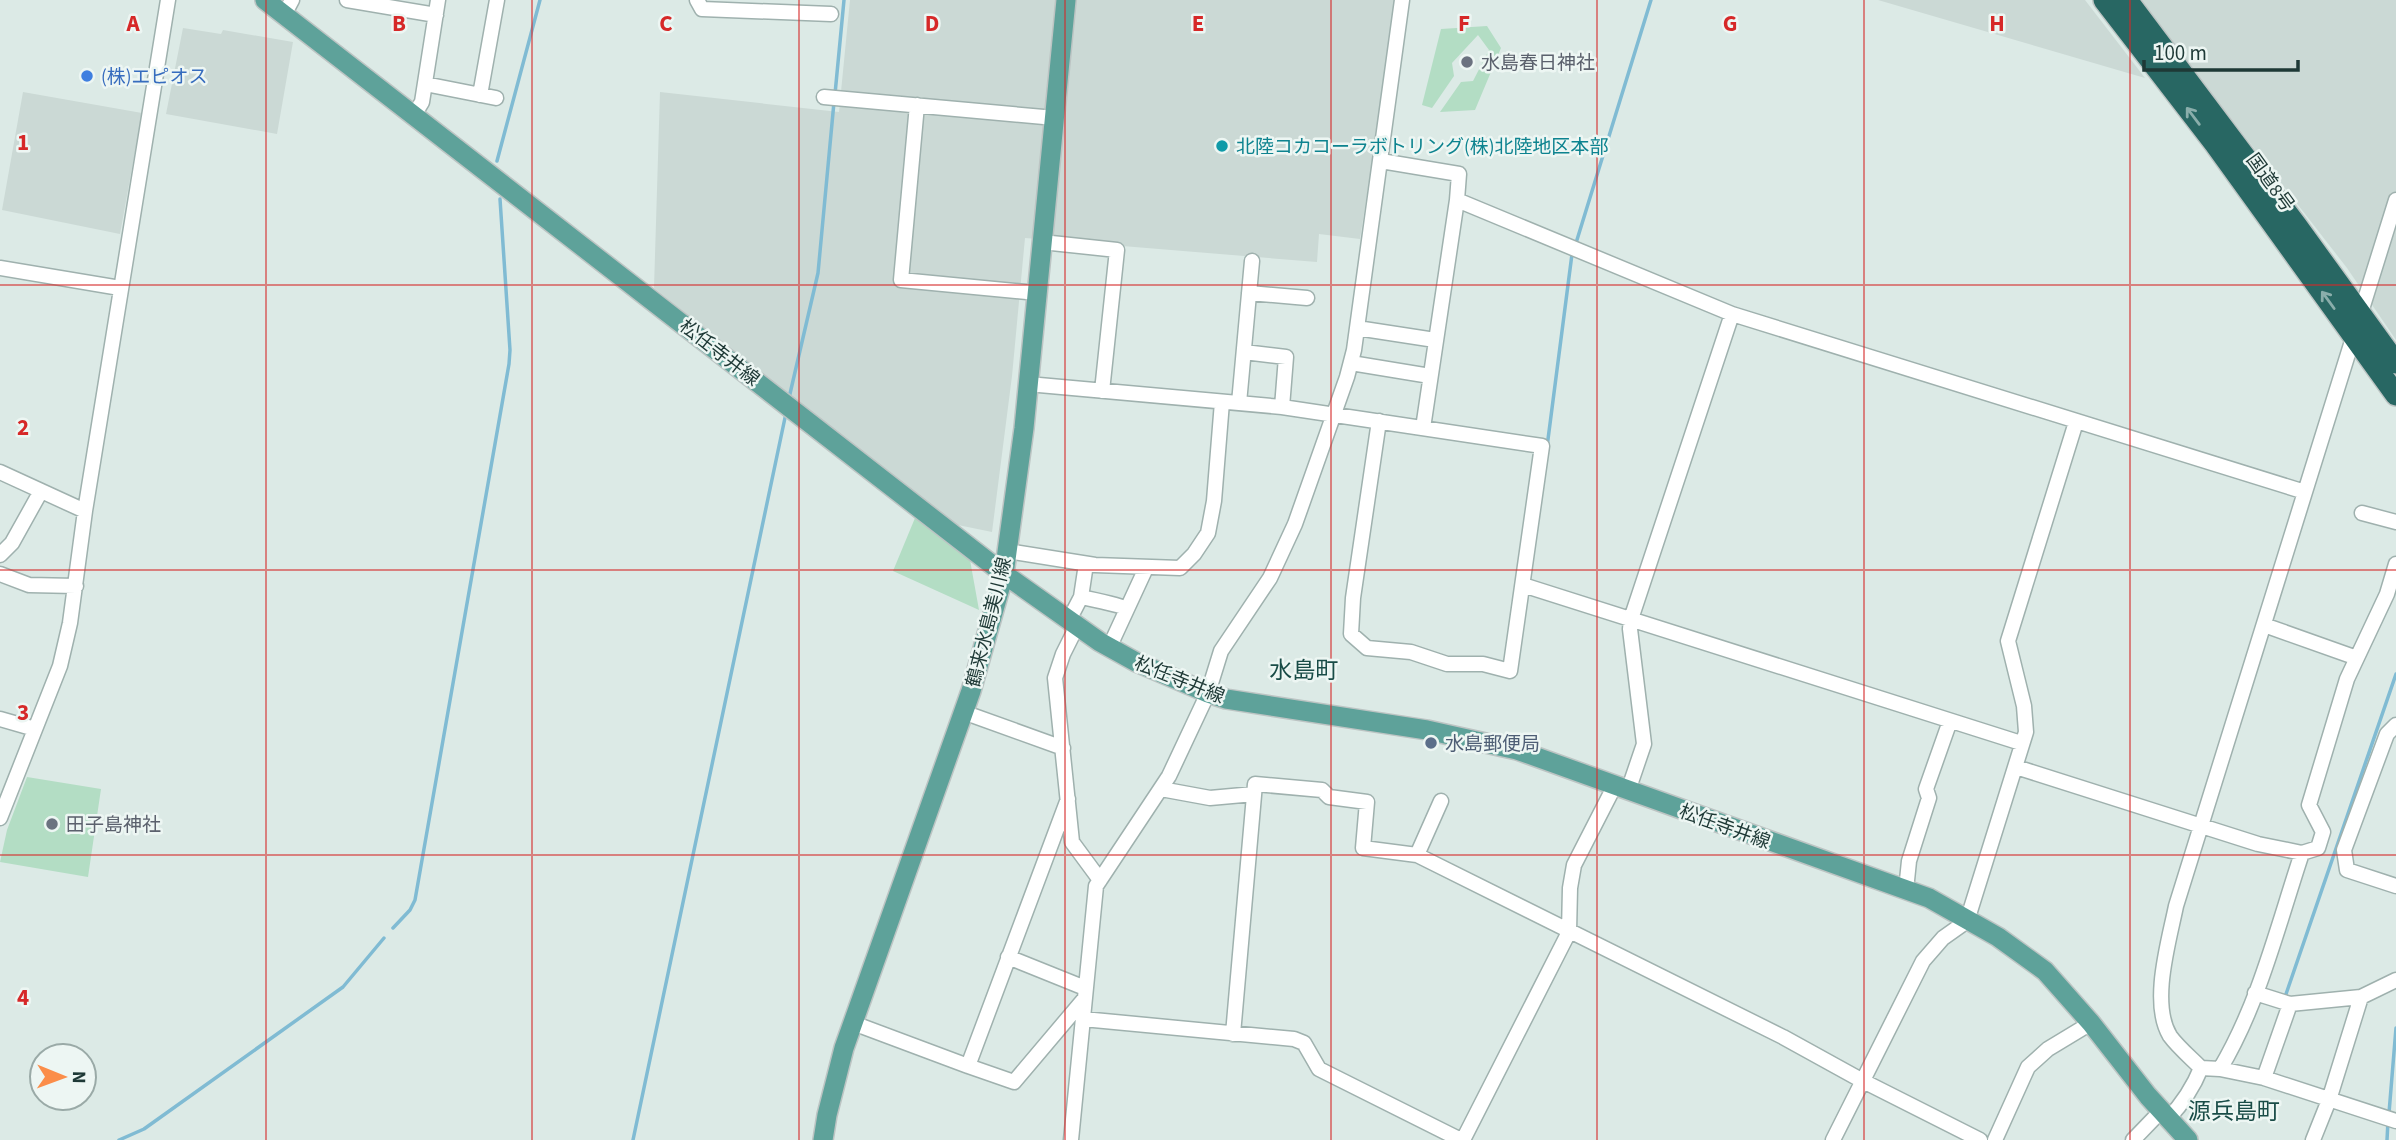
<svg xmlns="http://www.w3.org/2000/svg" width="2396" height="1140" viewBox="0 0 2396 1140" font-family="'Source Sans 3','Noto Sans JP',sans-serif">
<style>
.built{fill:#cbd9d5}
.green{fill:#b3ddc4}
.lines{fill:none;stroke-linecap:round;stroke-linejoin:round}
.stream{stroke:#80bbd3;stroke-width:3.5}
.minor-casing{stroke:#9fb1ae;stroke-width:17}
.major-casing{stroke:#bcc4c3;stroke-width:22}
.highway-casing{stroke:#bcc4c3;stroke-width:24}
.minor{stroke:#fff;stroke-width:14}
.major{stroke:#5ea29a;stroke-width:19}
.highway{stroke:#286763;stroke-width:21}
.oneway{stroke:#8aaeab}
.grid{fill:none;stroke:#d62828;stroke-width:2;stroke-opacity:0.55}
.worship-dot{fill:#6b7280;stroke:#edf6f3;stroke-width:2.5}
.shop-dot{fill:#3f7fe0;stroke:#edf6f3;stroke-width:2.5}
.culture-dot{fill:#0f9aa8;stroke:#edf6f3;stroke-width:2.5}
.service-dot{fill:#5c6f8a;stroke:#edf6f3;stroke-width:2.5}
.labels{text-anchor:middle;stroke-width:5;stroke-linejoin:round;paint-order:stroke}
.worship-label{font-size:19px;fill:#5b616d;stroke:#edf6f3;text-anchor:start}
.shop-label{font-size:19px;fill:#366cbe;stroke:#edf6f3;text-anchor:start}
.culture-label{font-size:19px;fill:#0d838f;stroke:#edf6f3;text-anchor:start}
.street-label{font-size:19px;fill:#1e3936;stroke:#edf6f3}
.service-label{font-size:19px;fill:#4e5e75;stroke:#edf6f3;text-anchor:start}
.quarter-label{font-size:23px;fill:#194c47;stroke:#edf6f3}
.grid-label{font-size:23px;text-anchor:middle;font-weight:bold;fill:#d62828;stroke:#edf6f3;stroke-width:5;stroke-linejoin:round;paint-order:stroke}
</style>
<rect width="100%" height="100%" fill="#dceae6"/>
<!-- built -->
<path class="built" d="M850 0H1397L1360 239 1319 234 1317 262 1025 238 1012 376 992 532 958 525 902 487 654 288 660 92 839 112Z
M1878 0H2085L2145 78Z
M2139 0H2396V340L2347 268Z
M183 28 221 34 223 30 293 42 277 134 166 114Z
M23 92 142 113 120 234 2 210Z"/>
<!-- green -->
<path class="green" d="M1487 26 1501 48 1475 110 1440 112 1461 82 1473 81 1489 50 1478 35 1452 63 1454 76 1432 108 1422 105 1441 29Z
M915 518 970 560 979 610 893 571Z
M27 777 101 789 88 877 0 862 7 830Z"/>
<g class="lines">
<!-- stream -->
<path class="stream" d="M835 94 844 0
M497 161 540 0
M1576 243 1651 0
M789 398 818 273 834 102
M1547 447 1572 254
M393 928 410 910 415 900 509 364 510 350 500 199
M2285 997 2396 674
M2389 1113 2396 1028
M119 1140 144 1129 343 987 384 938
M633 1140 786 413
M2387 1140 2388 1121"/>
<defs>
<path id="minor" d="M347 0 436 15
M697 0 702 9 831 14
M284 15 292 0
M425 84 496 98
M480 95 497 0
M824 97 1055 118
M917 105 901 280 1037 293
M414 115 422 102 438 0
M1381 161 1459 174 1457 200 1732 314 2305 492
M1042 242 1117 250 1102 391
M0 268 120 288
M1249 293 1307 298
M1357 328 1435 340
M1244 352 1286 357 1282 407
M1351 363 1430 376
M1028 384 1282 407 1542 446 1510 671 1483 664H1447L1411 652 1367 648 1351 634 1353 598 1379 421
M1239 403 1252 261
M1423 428 1457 200
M0 472 85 511
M2362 513 2396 522
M1007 551 1095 565 1180 568 1194 554 1208 533 1214 501 1222 402
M0 555 12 543 41 491
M0 574 29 585 76 586
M1523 585 2021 743
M1081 597C1090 599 1121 605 1127 609
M1069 620 1081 597 1086 564
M2264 625 2357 658
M1077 626 1063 654 1055 678 1072 842 1100 880
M1109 648 1146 568
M963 712 1063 748
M0 719 35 729
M2396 725 2387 734 2344 850 2347 870 2396 886
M2016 767 2258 844 2302 853 2318 848 2323 832 2309 805 2347 679 2387 594 2396 564
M1161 789 1210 798 1254 794
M1628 791 1644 744 1630 629 1631 619 1732 314
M1068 799 968 1066 1014 1082 1085 998
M0 818 60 666 70 623 85 511 168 0
M1417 855 1441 801
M1906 890 1909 861 1929 798 1926 789 1950 721
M1008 957 1085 988
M2255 993 2290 1004 2361 997 2396 980
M1083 1019 1294 1039 1304 1043 1319 1069 1461 1140
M853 1023 968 1066
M1233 1034 1255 784 1322 790 1329 797 1367 802 1363 848 1417 855 1783 1037 1861 1080 1980 1140
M2201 1068 2220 1069C2259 1004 2278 925 2302 853
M2220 1069 2264 1078 2396 1121
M2264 1078 2290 1004
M2168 1119C2182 1104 2193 1088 2201 1068 2191 1058 2178 1047 2170 1036 2150 1003 2169 941 2176 906L2396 200
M1071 1140 1096 886 1169 776 1208 693 1221 651 1270 578 1295 524 1347 377 1354 350 1402 0
M1463 1140 1569 932 1570 888 1574 865 1615 785
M1833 1140 1923 961 1943 938 1967 921 2026 732 2024 706 2008 641 2076 422
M1995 1140 2028 1067 2048 1049 2091 1023
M2133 1140 2161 1111
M2313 1140 2329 1100 2361 997"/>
<path id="major" d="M265 0 1004 574 1100 642 1136 662 1208 693 1226 699 1427 730 1517 750 1929 898 1998 937 2045 971 2091 1023 2148 1096 2188 1140
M823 1140 827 1115 844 1048 971 691 1004 574 1024 428 1066 0"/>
<path id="highway" d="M2104 0 2215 144 2396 395
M2127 0 2297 226 2396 363"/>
</defs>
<!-- minor casing -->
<use href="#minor" class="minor-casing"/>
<!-- major casing -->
<use href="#major" class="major-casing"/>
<!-- highway casing -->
<use href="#highway" class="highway-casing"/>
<!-- minor -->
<use href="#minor" class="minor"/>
<!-- major -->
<use href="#major" class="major"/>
<!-- highway -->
<use href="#highway" class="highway"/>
</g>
<!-- one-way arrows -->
<defs><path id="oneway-shaft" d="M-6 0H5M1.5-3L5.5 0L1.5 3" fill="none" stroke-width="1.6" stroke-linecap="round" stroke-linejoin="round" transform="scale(1.75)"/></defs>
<g class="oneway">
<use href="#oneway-shaft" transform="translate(2193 116) rotate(-127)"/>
<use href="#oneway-shaft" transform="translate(2328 300) rotate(-126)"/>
</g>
<!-- grid -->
<path class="grid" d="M266 0V1140M532 0V1140M799 0V1140M1065 0V1140M1331 0V1140M1597 0V1140M1864 0V1140M2130 0V1140M0 285H2396M0 570H2396M0 855H2396"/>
<!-- markers -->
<g class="worship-dot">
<circle cx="1467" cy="62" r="7"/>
<circle cx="52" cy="824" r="7"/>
</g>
<circle class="shop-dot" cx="87" cy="76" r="7"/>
<circle class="culture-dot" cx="1222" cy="146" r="7"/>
<circle class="service-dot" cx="1431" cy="743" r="7"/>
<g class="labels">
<!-- worship labels -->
<g class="worship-label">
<text x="1481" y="69">水島春日神社</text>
<text x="66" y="831">田子島神社</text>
</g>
<!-- shop labels -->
<g class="shop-label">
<text x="101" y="83">(株)エピオス</text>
</g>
<!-- culture labels -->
<g class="culture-label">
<text x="1236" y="153">北陸コカコーラボトリング(株)北陸地区本部</text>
</g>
<!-- street labels -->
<g class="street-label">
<text transform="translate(2271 182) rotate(54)" y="7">国道8号</text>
<text transform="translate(720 352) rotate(38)" y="7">松任寺井線</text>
<text transform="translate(988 622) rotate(-76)" y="7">鶴来水島美川線</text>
<text transform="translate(1180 679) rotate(22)" y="7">松任寺井線</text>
<text transform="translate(1725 826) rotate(20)" y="7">松任寺井線</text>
</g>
<!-- service labels -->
<g class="service-label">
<text x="1445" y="750">水島郵便局</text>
</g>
<!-- quarter labels -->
<g class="quarter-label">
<text x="1304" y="678">水島町</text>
<text x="2234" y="1119">源兵島町</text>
</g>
</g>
<g class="grid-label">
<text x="133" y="31">A</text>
<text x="399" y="31">B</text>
<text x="666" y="31">C</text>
<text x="932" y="31">D</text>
<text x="1198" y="31">E</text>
<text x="1464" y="31">F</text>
<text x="1730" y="31">G</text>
<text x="1997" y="31">H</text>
<text x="23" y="150">1</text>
<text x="23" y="435">2</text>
<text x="23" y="720">3</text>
<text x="23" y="1005">4</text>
</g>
<!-- north arrow -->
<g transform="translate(63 1077) rotate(91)"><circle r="33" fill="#edf6f3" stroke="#9aaaa7" stroke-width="2"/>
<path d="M0-5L12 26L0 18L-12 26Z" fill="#fb8d49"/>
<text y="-10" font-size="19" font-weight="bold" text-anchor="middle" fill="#1e3936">N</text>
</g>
<!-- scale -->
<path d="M2144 60v10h154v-10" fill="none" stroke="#1e3936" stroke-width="3.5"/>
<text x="2154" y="60" font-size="21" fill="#1e3936" stroke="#edf6f3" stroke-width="5" paint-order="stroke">100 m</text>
</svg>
